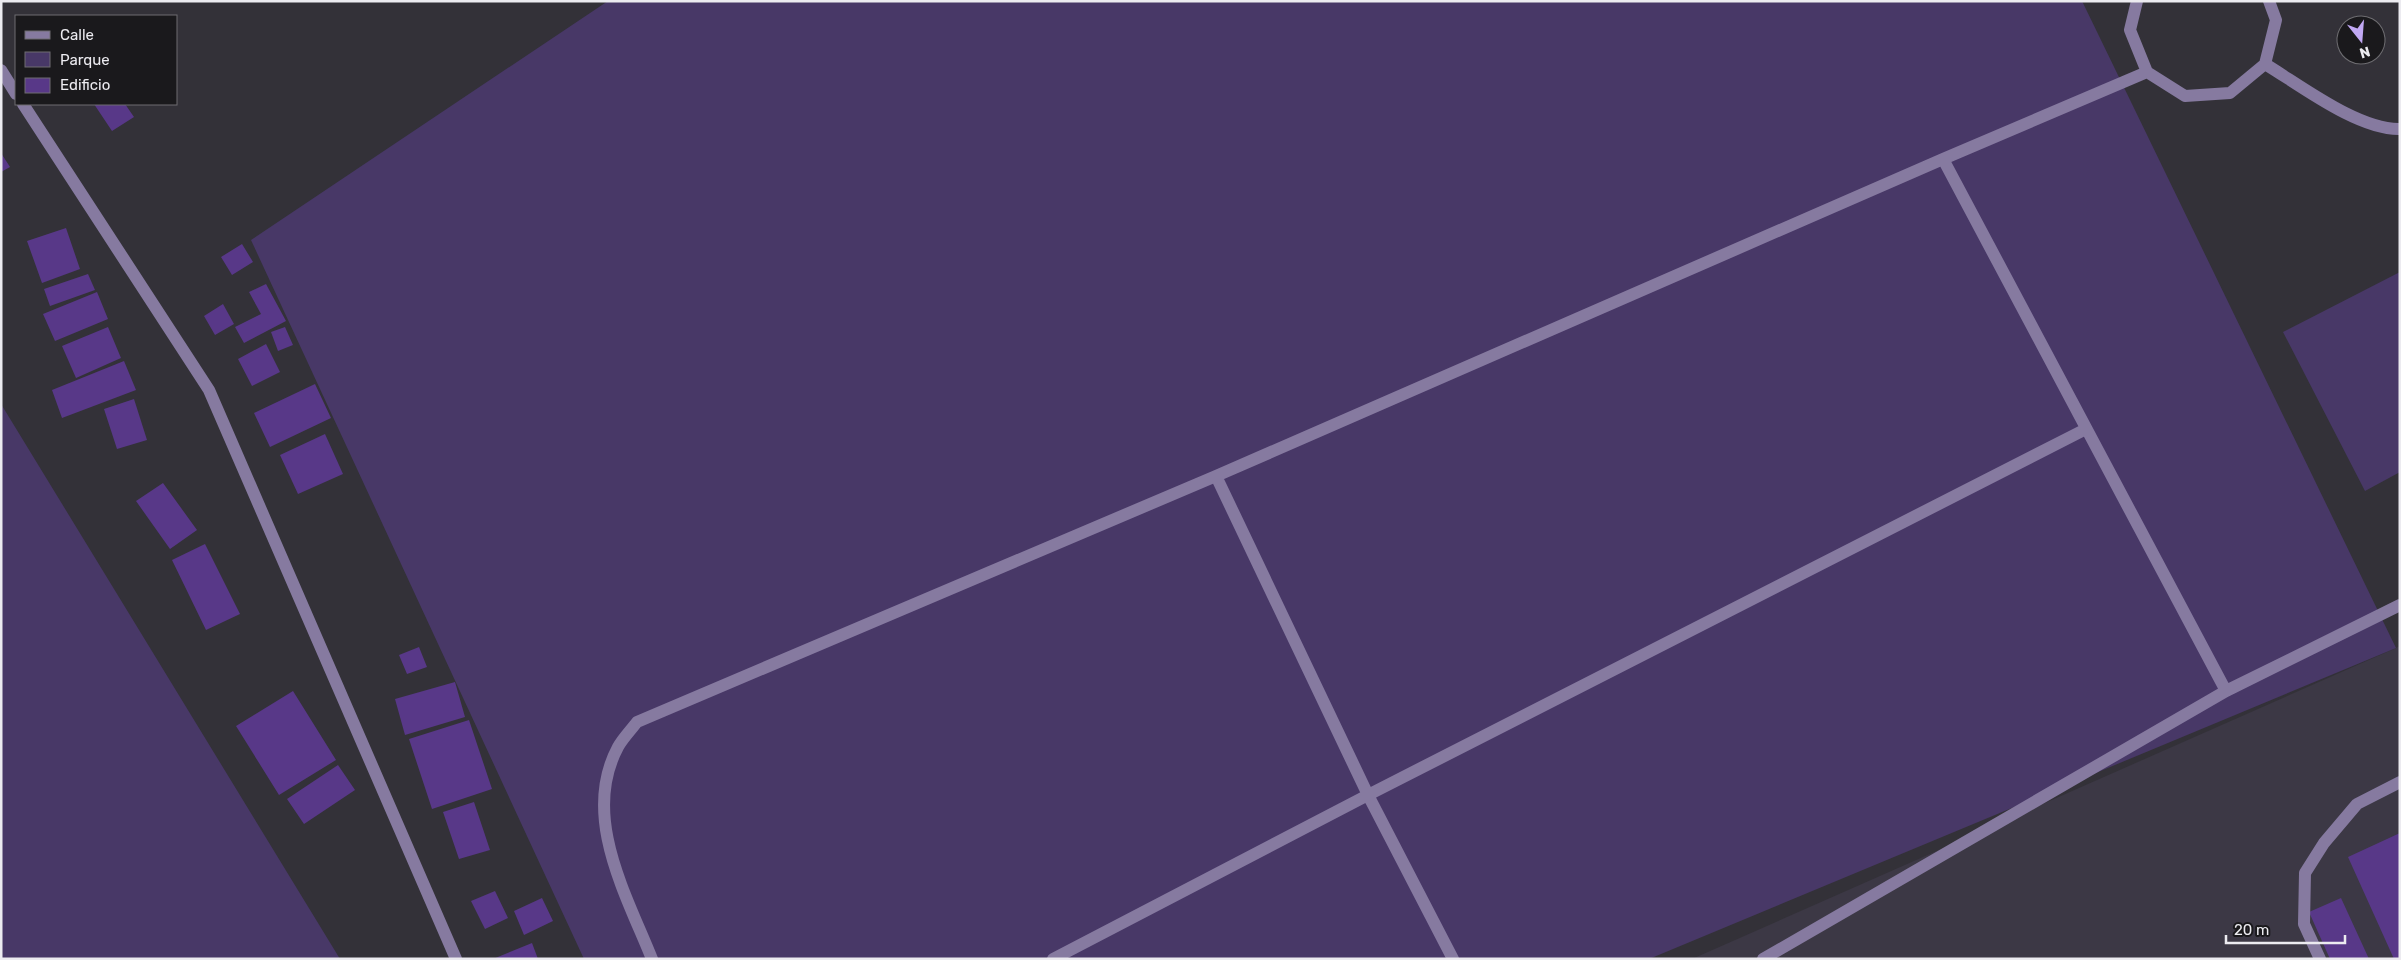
<svg xmlns="http://www.w3.org/2000/svg" width="2401" height="960" viewBox="0 0 2401 960" font-family="Rubik,sans-serif">
<style>
.built{fill:#3c3845}
.green{fill:#483867}
.building{fill:#583888}
.lines{fill:none;stroke-linecap:round;stroke-linejoin:round}
.minor{stroke:#867aa0;stroke-width:12}
</style>
<rect width="100%" height="100%" fill="#333138"/>
<!-- built -->
<path class="built" d="M2400 646V959H1692L2396 648Z"/>
<!-- green -->
<path class="green" d="M608 1H2082L2396 648 1649 959H584L251 240Z
M2400 272V472L2365 491 2283 332Z
M1 404 340 959H1Z"/>
<!-- building -->
<path class="building" d="M94 104H125L134 117 112 131Z
M1 153 10 167 1 172Z
M66 228 80 269 42 283 27 241Z
M242 244 253 262 232 275 221 257Z
M88 274 95 290 50 306 44 289Z
M266 284 286 321 244 343 235 327 261 314 249 292Z
M97 292 108 319 55 341 43 314Z
M223 304 234 324 215 335 204 316Z
M108 327 121 358 76 378 62 346Z
M285 327 293 345 278 351 271 332Z
M266 344 280 372 252 386 238 359Z
M124 361 136 390 62 418 52 390Z
M315 384 331 418 270 447 254 413Z
M134 399 147 440 117 449 104 409Z
M325 434 343 474 298 494 280 455Z
M163 483 197 530 170 549 136 501Z
M205 544 240 614 206 630 172 560Z
M419 647 427 667 407 674 399 655Z
M455 682 465 717 405 735 395 699Z
M293 691 336 760 279 795 236 726Z
M469 720 492 789 432 809 409 739Z
M338 765 355 790 304 824 287 799Z
M474 802 490 850 459 859 443 812Z
M2400 833V959H2394L2348 857Z
M495 891 508 918 485 929 471 901Z
M542 898 553 921 524 935 514 911Z
M2341 898 2369 959H2330L2309 912Z
M532 943 538 959H493Z"/>
<g class="lines">
<!-- minor -->
<path class="minor" d="M2137 1 2130 30 2147 72 2185 96 2230 93 2265 64 2276 20 2269 1
M2265 64C2300 85 2358 130 2400 129
M1 70 16 94
M23 104 209 390 456 959
M1943 159 2226 691
M1216 476 1368 795 1453 959
M652 959C626 894 581 816 618 747 623 738 631 730 637 722L1216 476 1943 159 2147 72
M1053 959 1368 795 2086 429
M1763 959 2226 691 2400 605
M2320 959 2304 924 2305 873 2324 843 2357 804 2400 782"/>
</g>
<!-- border -->
<rect width="2401" height="960" fill="none" stroke="#ecebf0" stroke-width="5"/>
<!-- legend -->
<rect x="15" y="15" width="162" height="90" fill="#1a191c" stroke="#6e6d71"/>
<rect x="25" y="31" width="25" height="8" fill="#867aa0" stroke="#6e6d71"/>
<text x="60" y="40" font-size="15" fill="#ecebf0">Calle</text>
<rect x="25" y="52" width="25" height="15" fill="#483867" stroke="#6e6d71"/>
<text x="60" y="65" font-size="15" fill="#ecebf0">Parque</text>
<rect x="25" y="78" width="25" height="15" fill="#583888" stroke="#6e6d71"/>
<text x="60" y="90" font-size="15" fill="#ecebf0">Edificio</text>
<!-- north arrow -->
<g transform="translate(2361 40) rotate(163)"><circle r="24" fill="#1a191c" stroke="#6e6d71"/>
<path d="M0-4L9 19L0 12L-9 19Z" fill="#c1a8f3"/>
<text y="-8" font-size="14" font-weight="bold" text-anchor="middle" fill="#ecebf0">N</text>
</g>
<!-- scale -->
<path d="M2226 935v8h119v-8" fill="none" stroke="#ecebf0" stroke-width="2.5"/>
<text x="2234" y="935" font-size="15" fill="#ecebf0" stroke="#1a191c" stroke-width="4" paint-order="stroke">20 m</text>
</svg>
